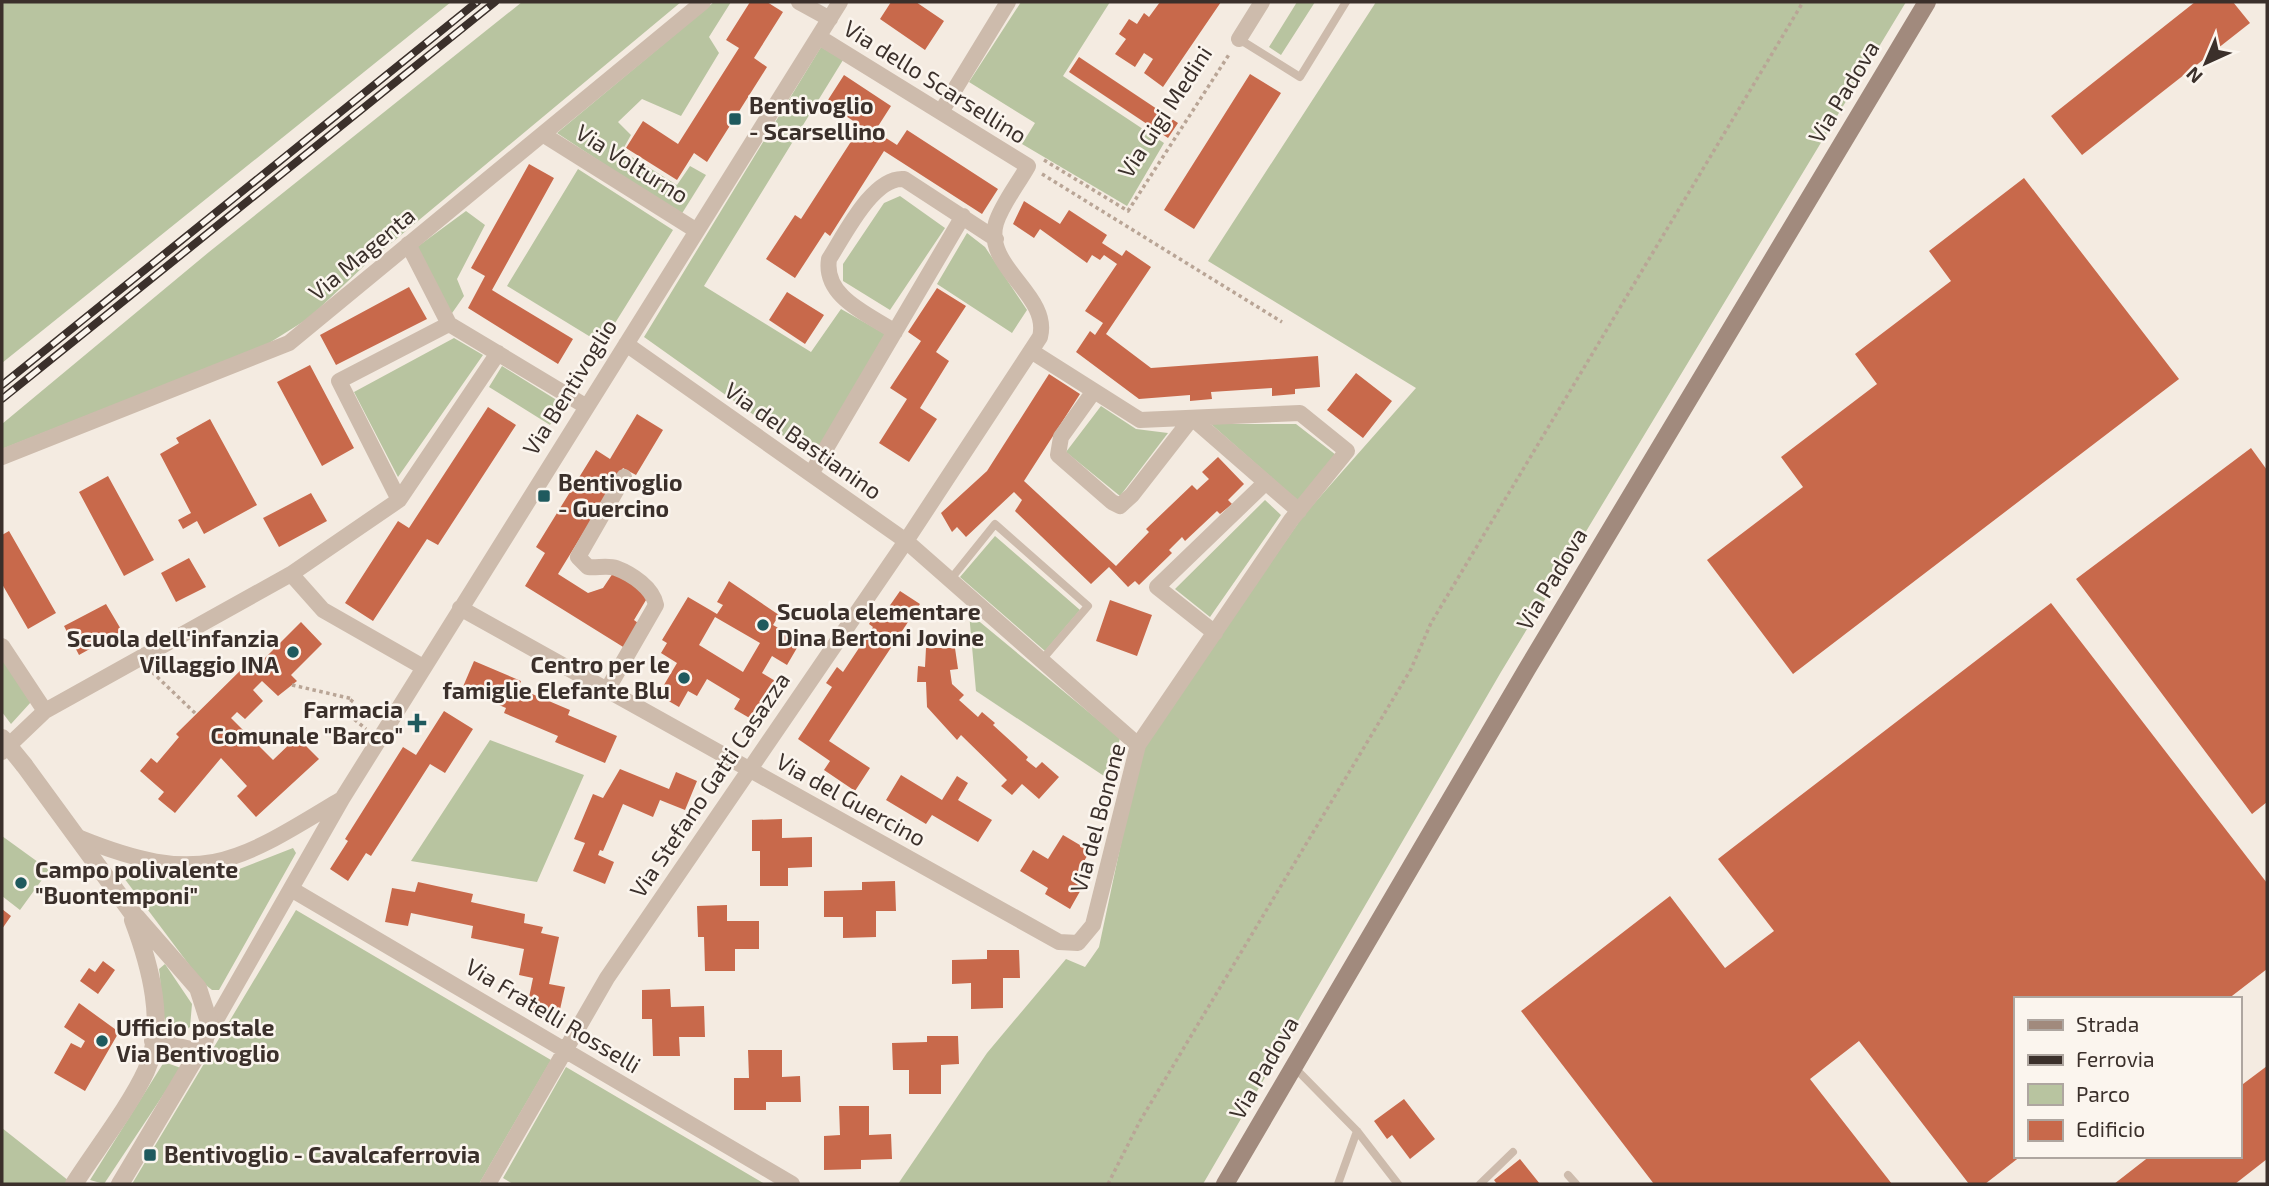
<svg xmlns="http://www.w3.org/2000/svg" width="2269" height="1186" viewBox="0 0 2269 1186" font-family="'Exo 2',sans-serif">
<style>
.green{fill:#b8c4a0}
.building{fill:#c8694b;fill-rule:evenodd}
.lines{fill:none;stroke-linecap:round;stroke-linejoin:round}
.path{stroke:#b9a596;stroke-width:3.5;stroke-dasharray:3.5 3.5;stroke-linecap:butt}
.service{stroke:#cdbbac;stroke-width:8}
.minor{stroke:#cdbbac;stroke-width:16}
.tertiary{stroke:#cdbbac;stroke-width:18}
.secondary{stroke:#a18a7d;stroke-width:18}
.rail-casing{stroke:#3b302b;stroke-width:8}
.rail{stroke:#fbf5ee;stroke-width:5;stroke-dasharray:16;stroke-linecap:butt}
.tertiary-bridge{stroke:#cdbbac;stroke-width:18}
.poi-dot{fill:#1f5a5e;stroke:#fbf5ee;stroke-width:2.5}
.labels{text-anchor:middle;stroke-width:5;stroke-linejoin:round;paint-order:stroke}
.street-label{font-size:23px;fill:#3b302b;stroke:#fbf5ee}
.poi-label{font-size:23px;font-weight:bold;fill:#3b302b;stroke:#fbf5ee;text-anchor:start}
</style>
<rect width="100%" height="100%" fill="#f4ebe1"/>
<!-- green -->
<path class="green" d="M2 2H451L2 363Z
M522 2H681L365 265 309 318 266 345 2 449V424L209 252Z
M714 2H731L709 37 719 53 681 116 642 99 618 122 631 135 622 151 677 185 690 166 706 175 681 215 557 133Z
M1021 2H1110L1063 76 1164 143 1127 206 1022 144 1035 123 969 82Z
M1297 2H1315L1281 55 1269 47Z
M1376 2H1906L1501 672 1203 1184H898L987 1053 1066 959 1085 967 1099 947 1141 749 1303 516 1416 388 1208 261Z
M821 47 843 60 704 286 811 352 841 309 885 334 813 457 644 337Z
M578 169 673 230 602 344 507 286Z
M900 196 945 228 890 310 843 281V264L884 203Z
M466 211 485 225 457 279 464 296 450 316 417 247Z
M967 233 985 247 1027 310 1012 333 937 284Z
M454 338 483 355 398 477 354 392Z
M502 366 563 404 550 425 489 387Z
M1101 406 1136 429 1168 433 1120 496 1066 452Z
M1211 424H1296L1336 455 1299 502Z
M1265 500 1281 515 1210 617 1175 589Z
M995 536 1080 610 1045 651 960 577Z
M969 613 1120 738 1110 780 976 691Z
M2 658 31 702 11 724 2 712Z
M490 740 584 775 537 882 411 861Z
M2 836 49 870 20 910 2 896Z
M293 848 296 853 219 990H212L202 982 121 874 120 866 189 878 224 875Z
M296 910 551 1060 479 1184H132Z
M165 964 192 1004 190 1027 181 1034C155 1029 163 989 159 969Z
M164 1062 181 1068 104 1184 90 1180Z
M566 1067 765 1184H513L503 1178Z
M2 1128 69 1181 67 1184H2Z"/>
<!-- building -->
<path class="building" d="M750 2H767L783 12 754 58 767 67 707 162 694 153 677 180 626 148 643 121 678 144 739 48 726 40Z
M891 2H916L944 21 925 50 880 19Z
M1160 2H1221L1163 87 1144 73 1153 59 1144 53 1135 67 1115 54 1126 39 1119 34 1129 19 1137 24 1144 13 1149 17Z
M2195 2H2233L2250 23 2082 155 2051 116Z
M1079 57 1178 123 1168 138 1069 72Z
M1250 74 1281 93 1194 229 1164 210Z
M844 75 891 106 875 131 897 145 907 130 998 189 982 214 884 151 830 236 825 232 795 278 766 259 795 215 801 219 861 126 826 103Z
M529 164 554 178 492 290 573 339 558 364 468 308 485 276 471 268Z
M2024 178 2179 379 1793 674 1707 560 1803 487 1781 457 1877 384 1855 354 1951 281 1929 251Z
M1024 201 1060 224 1069 210 1107 235 1102 243 1122 256 1126 250 1151 267 1106 334 1151 368 1318 356 1320 387 1295 389V394L1272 396V388L1211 392 1212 399 1190 401V395L1139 399 1076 352 1090 331 1095 335 1103 323 1085 311 1117 264 1104 255 1100 260 1092 255 1087 263 1040 229 1034 238 1013 224Z
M409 287 427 319 336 365 320 335Z
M937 288 966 306 936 352 949 361 920 408 937 419 909 462 879 443 907 399 890 388 921 341 908 332Z
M787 292 824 315 805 344 769 320Z
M310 365 354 448 322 466 277 382Z
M1356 373 1392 401 1363 438 1327 410Z
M1049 374 1080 394 1024 481 1116 566 1149 532 1146 529 1192 485 1197 490 1209 479 1202 472 1218 457 1244 484 1228 500 1232 504 1220 514 1217 511 1185 541 1182 537 1169 550 1172 553 1139 585 1135 581 1128 587 1109 567 1091 584 1015 511 1022 500 1014 492 966 537 957 527 952 532 941 513 987 471Z
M488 407 516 425 438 545 427 539 373 621 345 603 398 521 409 528Z
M637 414 663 430 636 475 623 468 558 574 588 593 603 588 613 573 649 595 634 620 642 626 628 650 525 586 545 553 536 547 596 450 610 459Z
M210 419 257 505 204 534 197 521 183 529 178 520 191 513 160 454 179 443 176 438Z
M2251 448 2267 470V802L2252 814 2076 579Z
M108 476 154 560 124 576 79 492Z
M311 493 327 521 279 547 263 518Z
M9 531 56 613 28 629 2 584V535Z
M189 558 206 587 176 602 161 573Z
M729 581 779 615 773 625 801 641 787 665 772 656 762 673 777 682 753 720 734 709 740 699 707 679 697 696 688 691 679 707 658 695 677 663 661 653 667 643 662 640 688 597 717 614 723 605 717 602ZM715 617 760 643 743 672 699 645Z
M900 591 920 604 829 741 870 768 855 791 824 770 830 761 798 739 832 687 826 683 837 667 843 672 873 627 869 624 880 607 886 611Z
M1110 600 1152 615 1137 656 1096 641Z
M2051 603 2267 883V969L2228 999H2015V1156H2021L1985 1184H1969L1859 1041 1810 1079 1892 1184H1654L1521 1011 1670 896 1725 968 1774 931 1718 859Z
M106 604 122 631 79 655 64 626Z
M301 622 322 644 291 675 297 681 278 696 262 681 253 690 263 701 245 719 237 712 231 718 273 760 297 737 319 759 256 817 237 796 247 786 221 758 175 813 158 799 164 792 140 771 151 758 157 763 179 737 176 734 247 664 253 670Z
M926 648H955L958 669 950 670 952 684 964 695 959 700 978 717 982 712 995 723 993 725 1028 757 1026 760 1036 768 1042 762 1059 777 1039 799 1022 784 1012 795 1001 786 1007 780 961 735 957 740 927 707 926 682H917L918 666 925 667Z
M474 661 521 681 518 688 570 710 568 715 617 736 605 763 555 742 558 736 504 713 506 708 462 689Z
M444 711 473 729 445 773 430 764 371 856 366 853 348 881 330 869 348 841 345 839 403 747 416 755Z
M620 769 669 789 676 772 697 781 685 810 660 800 653 817 623 804 603 851 600 850 598 855 614 862 605 884 573 871 585 843 574 839 593 794 603 798Z
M901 775 942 800 957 776 968 783 958 800 992 820 978 842 932 815 926 824 886 800Z
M782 819V838L812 837V867L788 868V886H760V851H752V820Z
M1063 835 1090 851 1073 880 1083 886 1070 909 1045 894 1048 888 1020 871 1033 850 1048 859Z
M895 881 896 911H876V937L843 938V917H824V891L862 890V882Z
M418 882 473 894 471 902 525 914 524 923 543 927 541 933 559 937 549 984 565 987 559 1014 527 1007 533 978 519 975 524 949 471 938 473 926 411 913 408 926 385 922 392 888 415 892Z
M727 905V921H759V949H735V971H705L704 937H698L697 906Z
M2 909 11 916 2 929Z
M987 950H1019L1020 978H1003V1008L971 1009V983L952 984V960L987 959Z
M103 961 115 970 98 994 80 981 89 968 95 972Z
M670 989 671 1007 704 1006 705 1037H679L680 1056H653L652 1019H642V990Z
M79 1003 119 1032 85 1091 54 1073 71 1043 81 1048 85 1041 64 1027Z
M927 1036H958L959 1064 941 1065V1094H909V1070H893L892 1043 927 1042Z
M748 1050H782V1077L800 1076 801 1102H766V1110H734V1078H749Z
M2267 1066V1159L2235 1184H2114L2150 1156H2239V1087Z
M1404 1099 1435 1139 1410 1159 1392 1135 1387 1139 1374 1121Z
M839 1106H869V1135L891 1134 892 1159 861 1160V1169L824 1170V1136L840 1135Z
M1520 1159 1540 1184H1497L1494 1180Z"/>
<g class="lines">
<!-- path -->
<path class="path" d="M1044 160 1128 211 1230 53
M1042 174 1282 322
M152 672 196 714
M292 685 353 699 344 711 366 729
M1108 1184 1140 1121 1411 669 1431 623 1803 2"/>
<!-- service -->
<path class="service" d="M1239 39 1300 77 1346 2
M950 580 995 524 1088 606 1041 661
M1293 1066 1357 1131 1398 1184
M1568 1175 1576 1184
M1338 1184 1357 1131
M1480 1184 1513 1152"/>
<!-- minor -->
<path class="minor" d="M799 2 830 19
M1239 39 1262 2
M941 112 1008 2
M544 135 697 231
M408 244 449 324 587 407
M895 332C868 314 823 297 829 259 844 236 873 176 904 179L996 239
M626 344 906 541 1138 745
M1094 391 1061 437 1058 455 1112 502 1120 506 1132 495 1192 418 1299 511
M2 457 289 343 703 2
M811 474 963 216
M399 500 339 381 449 324
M291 574 323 610 423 667
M460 608 1059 942 1078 943 1093 925 1138 745 1291 520 1347 451 1300 413 1140 420 1031 351
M1215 633 1157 587 1266 482
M2 646 45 711
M607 690 656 605C653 588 632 574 616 568 608 565 597 568 588 567L578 557 624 477
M2 752 45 711 291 574 399 500 498 353
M80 838C201 887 235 864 340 800
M291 889 792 1184
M208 1034 342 799 840 2
M488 1184 607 978 906 541 1040 337C1051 295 983 267 996 223 1002 204 1018 184 1028 166L819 37"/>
<!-- tertiary -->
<path class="tertiary" d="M24 765 130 910 198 988 209 1022 204 1043 120 1184
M153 1041 199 1052
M74 1184C95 1151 130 1106 146 1071 167 1025 150 965 133 920"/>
<!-- secondary -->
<path class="secondary" d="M1225 1184 1527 669 1927 2"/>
<defs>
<path id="rail" d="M2 385 477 2
M2 399 495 2"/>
</defs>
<!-- rail casing -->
<use href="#rail" class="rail-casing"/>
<!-- rail -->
<use href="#rail" class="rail"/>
<!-- tertiary-bridge -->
<path class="tertiary-bridge" d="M2 738 24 765"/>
</g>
<!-- markers -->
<g class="poi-dot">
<rect x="728" y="112" width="14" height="14" rx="3.5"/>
<rect x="537" y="489" width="14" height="14" rx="3.5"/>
<circle cx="763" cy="625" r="7"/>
<circle cx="293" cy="652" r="7"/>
<circle cx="684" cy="678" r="7"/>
<path d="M413.5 712.5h7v7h7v7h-7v7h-7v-7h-7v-7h7z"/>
<circle cx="21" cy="883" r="7"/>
<circle cx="102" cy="1041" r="7"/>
<rect x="143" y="1148" width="14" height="14" rx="3.5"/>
</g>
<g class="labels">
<!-- street labels -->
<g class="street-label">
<text transform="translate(935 82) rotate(32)" y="8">Via dello Scarsellino</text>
<text transform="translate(1844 92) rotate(-59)" y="8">Via Padova</text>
<text transform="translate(1165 112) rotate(-57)" y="8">Via Gigi Medini</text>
<text transform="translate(632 164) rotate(32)" y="8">Via Volturno</text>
<text transform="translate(362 254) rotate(-40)" y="8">Via Magenta</text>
<text transform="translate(570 387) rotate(-58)" y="8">Via Bentivoglio</text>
<text transform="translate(803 441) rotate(35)" y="8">Via del Bastianino</text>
<text transform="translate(1552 579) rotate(-59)" y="8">Via Padova</text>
<text transform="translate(710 785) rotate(-56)" y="8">Via Stefano Gatti Casazza</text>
<text transform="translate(851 800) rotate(29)" y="8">Via del Guercino</text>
<text transform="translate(1098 818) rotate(-75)" y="8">Via del Bonone</text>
<text transform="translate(553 1016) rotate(31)" y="8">Via Fratelli Rosselli</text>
<text transform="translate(1264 1068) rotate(-60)" y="8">Via Padova</text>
</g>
<!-- poi labels -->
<g class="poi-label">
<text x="749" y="114">Bentivoglio<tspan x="749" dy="26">- Scarsellino</tspan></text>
<text x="558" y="491">Bentivoglio<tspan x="558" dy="26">- Guercino</tspan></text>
<text x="777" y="620">Scuola elementare<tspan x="777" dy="26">Dina Bertoni Jovine</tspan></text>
<text x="279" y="647" text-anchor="end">Scuola dell'infanzia<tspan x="279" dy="26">Villaggio INA</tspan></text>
<text x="670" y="673" text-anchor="end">Centro per le<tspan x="670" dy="26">famiglie Elefante Blu</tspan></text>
<text x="403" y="718" text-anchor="end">Farmacia<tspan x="403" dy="26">Comunale "Barco"</tspan></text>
<text x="35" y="878">Campo polivalente<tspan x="35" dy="26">"Buontemponi"</tspan></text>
<text x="116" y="1036">Ufficio postale<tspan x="116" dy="26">Via Bentivoglio</tspan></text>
<text x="164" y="1163">Bentivoglio - Cavalcaferrovia</text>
</g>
</g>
<!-- border -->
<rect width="2269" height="1186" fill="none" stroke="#3b302b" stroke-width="7"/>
<!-- legend -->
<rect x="2014" y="997" width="228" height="161" fill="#fbf5ee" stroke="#aea6a0" stroke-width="2"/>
<rect x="2028" y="1020" width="35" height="10" fill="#a18a7d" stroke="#aea6a0" stroke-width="2"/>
<text x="2076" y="1032" font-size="21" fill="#3b302b">Strada</text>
<rect x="2028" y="1055" width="35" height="10" fill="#3b302b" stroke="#aea6a0" stroke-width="2"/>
<text x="2076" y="1067" font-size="21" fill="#3b302b">Ferrovia</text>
<rect x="2028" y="1084" width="35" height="21" fill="#b8c4a0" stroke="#aea6a0" stroke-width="2"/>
<text x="2076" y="1102" font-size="21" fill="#3b302b">Parco</text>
<rect x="2028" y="1120" width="35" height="21" fill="#c8694b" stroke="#aea6a0" stroke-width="2"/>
<text x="2076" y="1137" font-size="21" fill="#3b302b">Edificio</text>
<!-- north arrow -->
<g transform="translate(2206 63) rotate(224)" stroke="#fbf5ee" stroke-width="5" paint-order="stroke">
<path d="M0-5L12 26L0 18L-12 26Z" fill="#3b302b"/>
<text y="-10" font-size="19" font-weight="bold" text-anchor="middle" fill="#3b302b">N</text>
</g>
</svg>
